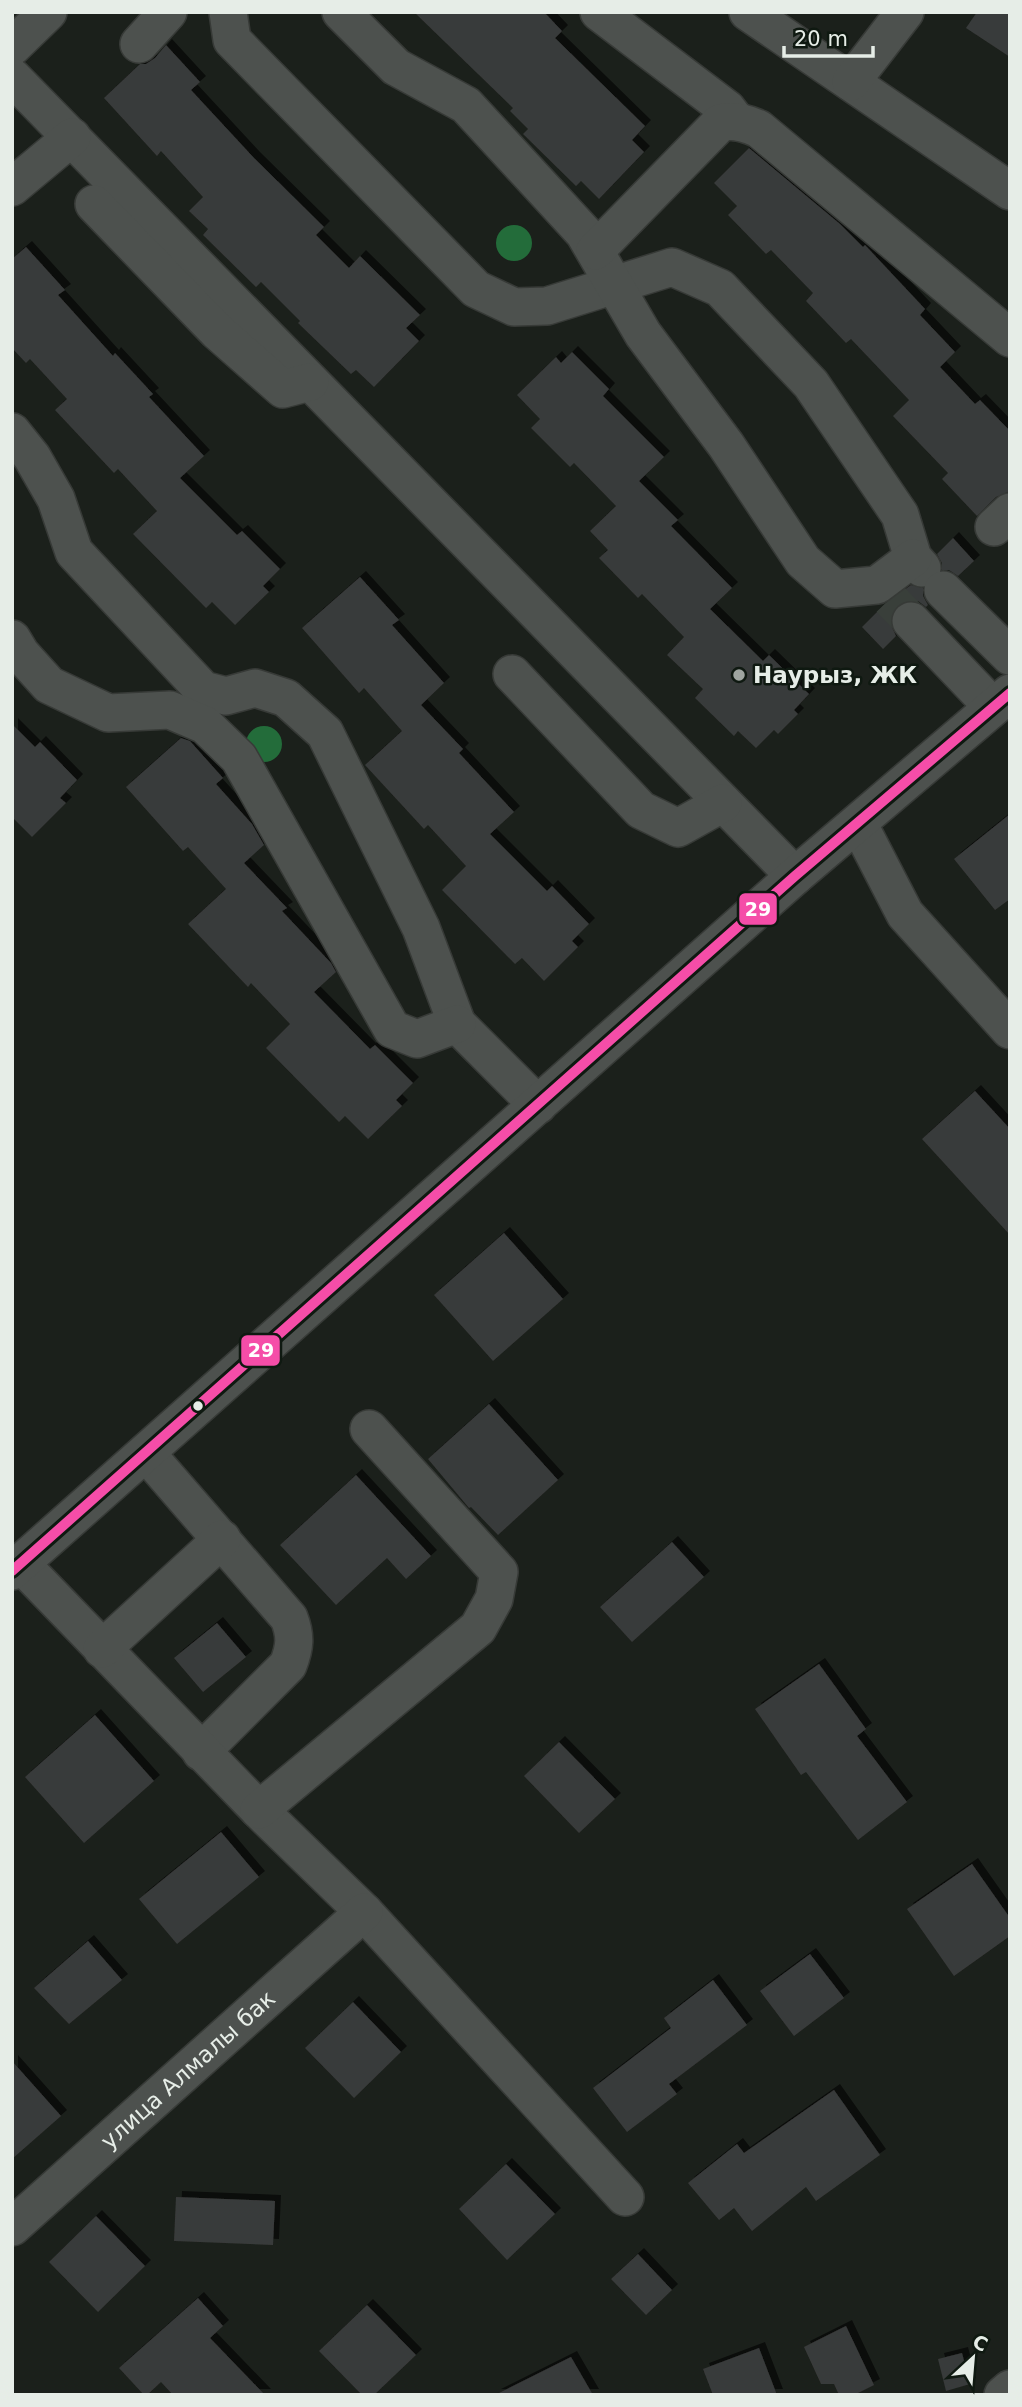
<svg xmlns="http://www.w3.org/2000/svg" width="1022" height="2407" viewBox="0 0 1022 2407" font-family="'DejaVu Sans',sans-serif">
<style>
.water{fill:#236c3a}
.building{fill:#393a3a;filter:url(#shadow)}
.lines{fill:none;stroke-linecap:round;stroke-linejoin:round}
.minor-tunnel{stroke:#393f3a;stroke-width:37;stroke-dasharray:37 18;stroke-linecap:butt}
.minor-casing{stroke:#373a37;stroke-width:40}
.minor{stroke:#4d514e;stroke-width:37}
.bus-1-casing{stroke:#0f1911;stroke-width:16}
.bus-1{stroke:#f54da8;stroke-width:10}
.poi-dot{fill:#9fa5a0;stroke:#0f1911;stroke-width:2.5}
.bus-dot{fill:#e6ede7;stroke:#0f1911;stroke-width:2.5}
.labels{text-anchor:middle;stroke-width:5;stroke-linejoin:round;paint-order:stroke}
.poi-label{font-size:23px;font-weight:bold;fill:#e6ede7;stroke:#0f1911;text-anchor:start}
.street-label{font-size:23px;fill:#e6ede7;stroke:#0f1911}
.line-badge{stroke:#0f1911;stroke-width:2.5}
.badge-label{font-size:19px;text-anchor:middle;font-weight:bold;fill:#fff}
</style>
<defs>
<filter id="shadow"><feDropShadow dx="6" dy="-6" stdDeviation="0" flood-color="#0009"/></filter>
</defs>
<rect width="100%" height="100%" fill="#1b201b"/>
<!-- water -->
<path class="water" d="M496 243a18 18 0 1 1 36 0a18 18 0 1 1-36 0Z
M246 744a18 18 0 1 1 36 0a18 18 0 1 1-36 0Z"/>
<!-- building -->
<path class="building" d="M414 12H544L562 31 555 38 645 126 632 140 644 152 599 199 581 181 576 186 523 134 528 129 510 111 513 108Z
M977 12H1010V57L966 28Z
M166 45 200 82 191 90 254 158 324 227 316 235 349 268 360 256 420 315 406 328 419 341 374 387 356 370 351 374 298 323 300 321 261 282 256 287 203 235 208 229 189 211 203 197 161 151 157 156 104 98 140 64H146L155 58Z
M749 148 840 224 863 247 865 245 925 309 920 315 955 352 940 367 975 404 980 400 1010 431V491L996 497 977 516 942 479 948 473 893 416 909 400 851 339 846 343 806 301 813 293 771 250 766 254 728 215 737 206 714 183Z
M26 247 65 290 58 295 113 356 115 353 153 394 149 397 204 456 180 478 237 535 242 531 280 569 263 586 269 592 235 625 212 602 206 608 133 534 157 511 118 469 114 473 55 410 67 399 30 359 26 363 12 348V259Z
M572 352 609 389 603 396 664 457 639 481 678 520 671 526 732 588 710 609 763 661 769 655 809 694 794 710 798 714 778 734 774 730 756 748 738 731 734 736 695 698 703 689 667 655 684 637 642 594 638 598 599 558 608 550 590 531 616 506 574 463 570 467 531 428 540 419 517 395 556 357 561 363Z
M953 538 974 561 958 576 949 570H942V563L937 554Z
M360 577 399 620 392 625 444 683 421 705 463 749 459 753 514 812 490 834 547 891 552 886 589 924 572 941 578 947 544 981 522 958 515 964 442 890 466 866 428 825 424 829 365 765 402 731 364 688 359 693 302 628Z
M911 585 923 588V596L928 605 926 607 918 601H907L896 606 891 616V625L896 636 883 649 862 627 886 603Z
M12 724 35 747 40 742 77 780 60 798 66 803 32 837 12 817Z
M181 738 190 741 223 778 216 784 252 824 264 845 244 863 287 908 282 911 331 963 336 972 314 992 370 1049 375 1045 413 1083 396 1100 402 1106 368 1139 345 1116 339 1122 266 1048 290 1024 251 983 248 987 188 924 226 889 188 847 183 851 126 787Z
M1010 814V899L995 910 954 859Z
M975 1091 1010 1129V1235L922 1139Z
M504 1233 563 1299 493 1361 434 1295Z
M489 1404 558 1480 498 1535 471 1507 469 1508 428 1459Z
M356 1475 431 1556 406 1579 387 1558 336 1605 280 1545Z
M672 1542 704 1577 632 1642 600 1607Z
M217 1623 246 1657 203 1692 174 1658Z
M819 1664 866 1729 857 1736 907 1802 858 1840 806 1772 801 1775 755 1709Z
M95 1715 154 1781 84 1843 25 1777Z
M559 1742 615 1799 579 1833 524 1776Z
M221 1832 259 1877 177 1944 139 1899Z
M972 1864 1010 1918V1936L954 1976 907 1909Z
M88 1941 122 1980 69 2024 34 1988Z
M810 1954 844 1998 794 2036 760 1991Z
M713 1980 747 2025 669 2084 677 2094 627 2132 593 2088 671 2028 664 2018Z
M353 2002 401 2052 354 2098 305 2048Z
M12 2061 61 2116 12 2159Z
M834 2090 880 2155 816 2201 806 2187 752 2231 734 2208 719 2220 688 2183 737 2144 744 2153Z
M506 2164 555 2214 507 2260 459 2209Z
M176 2197 275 2201 273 2245 174 2241Z
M96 2216 145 2266 98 2312 49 2262Z
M638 2254 672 2290 646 2315 611 2279Z
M198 2298 223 2326 210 2338 265 2395H173L161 2382 147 2395H144L119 2368Z
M367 2305 416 2355 374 2395H362L319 2351Z
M846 2326 874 2385 854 2395H839L834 2384H821L804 2347Z
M759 2348 777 2395H713L703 2369Z
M962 2353 970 2384 946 2391 938 2359Z
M571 2357 593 2395H495Z"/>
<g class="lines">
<!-- minor-tunnel -->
<path class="minor-tunnel" d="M890 599 911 621"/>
<defs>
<g id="minor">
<path d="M228 12 232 40 476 289 514 307 547 306 672 267 720 288 811 384 900 515 913 558 922 568"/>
<path d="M341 12 396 67 466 105 584 233 643 334 726 445 803 561 835 589 877 585 913 558"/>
<path d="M599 12 727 109 737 122"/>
<path d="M748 12 1010 191"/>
<path d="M139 44 168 12"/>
<path d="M12 47 48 12"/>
<path d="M12 77 795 876"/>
<path d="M851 82 905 12"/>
<path d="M12 187 72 137"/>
<path d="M94 204 217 331 283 389 310 382"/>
<path d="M595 251 720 123C733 119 746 123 759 129L1010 338"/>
<path d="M12 432 32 457 56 499 74 552 203 690 226 696 255 688 286 698 325 733 421 928 457 1024 538 1105"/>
<path d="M994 527 1010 512"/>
<path d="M943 590 1010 656"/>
<path d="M911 621 993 707"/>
<path d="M12 639 21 654 49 685 108 713 170 710 205 725 239 758 392 1029 417 1039 457 1024"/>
<path d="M512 674 641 810 678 828 723 803"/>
<path d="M858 823 905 914 1010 1030"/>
<path d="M146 1453 289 1618C296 1636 295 1647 288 1665L201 1752"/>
<path d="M21 1564 259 1810 364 1912 625 2197"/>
<path d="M12 1571 795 876 1010 693"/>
<path d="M102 1649 222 1539"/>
<path d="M259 1810 478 1628 494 1599 499 1572 369 1429"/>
<path id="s1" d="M12 2227 364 1912"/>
<path d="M1003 2395 1010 2389"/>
</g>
</defs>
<!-- minor casing -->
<use href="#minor" class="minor-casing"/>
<!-- minor -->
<use href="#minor" class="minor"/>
<defs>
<path id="bus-1" d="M12 1571 795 876 1010 693"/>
</defs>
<!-- bus-1 casing -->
<use href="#bus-1" class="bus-1-casing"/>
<!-- bus-1 -->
<use href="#bus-1" class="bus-1"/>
</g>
<!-- markers -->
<circle class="poi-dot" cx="739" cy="675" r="7"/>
<circle class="bus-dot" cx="198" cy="1406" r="6"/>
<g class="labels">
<!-- poi labels -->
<g class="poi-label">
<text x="753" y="683">Наурыз, ЖК</text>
</g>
<!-- street labels -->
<g class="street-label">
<text dy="8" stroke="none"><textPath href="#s1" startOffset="236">улица Алмалы бак</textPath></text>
</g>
</g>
<g class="line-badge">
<rect x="738" y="892" width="40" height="34" rx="7" fill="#f54da8"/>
<rect x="240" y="1334" width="41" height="33" rx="7" fill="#f54da8"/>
</g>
<g class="badge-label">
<text x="758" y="916">29</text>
<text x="261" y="1357">29</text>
</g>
<!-- border -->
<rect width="1022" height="2407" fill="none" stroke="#e6ede7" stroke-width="28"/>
<!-- north arrow -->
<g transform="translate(973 2358) rotate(26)" stroke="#0f1911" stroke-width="5" paint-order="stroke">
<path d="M0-5L12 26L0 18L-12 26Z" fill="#e6ede7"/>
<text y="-10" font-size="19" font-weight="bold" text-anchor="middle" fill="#e6ede7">С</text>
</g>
<!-- scale -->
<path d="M784 46v10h89v-10" fill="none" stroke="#e6ede7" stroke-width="3.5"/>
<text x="794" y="46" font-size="21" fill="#e6ede7" stroke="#0f1911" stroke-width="5" paint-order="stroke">20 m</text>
</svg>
